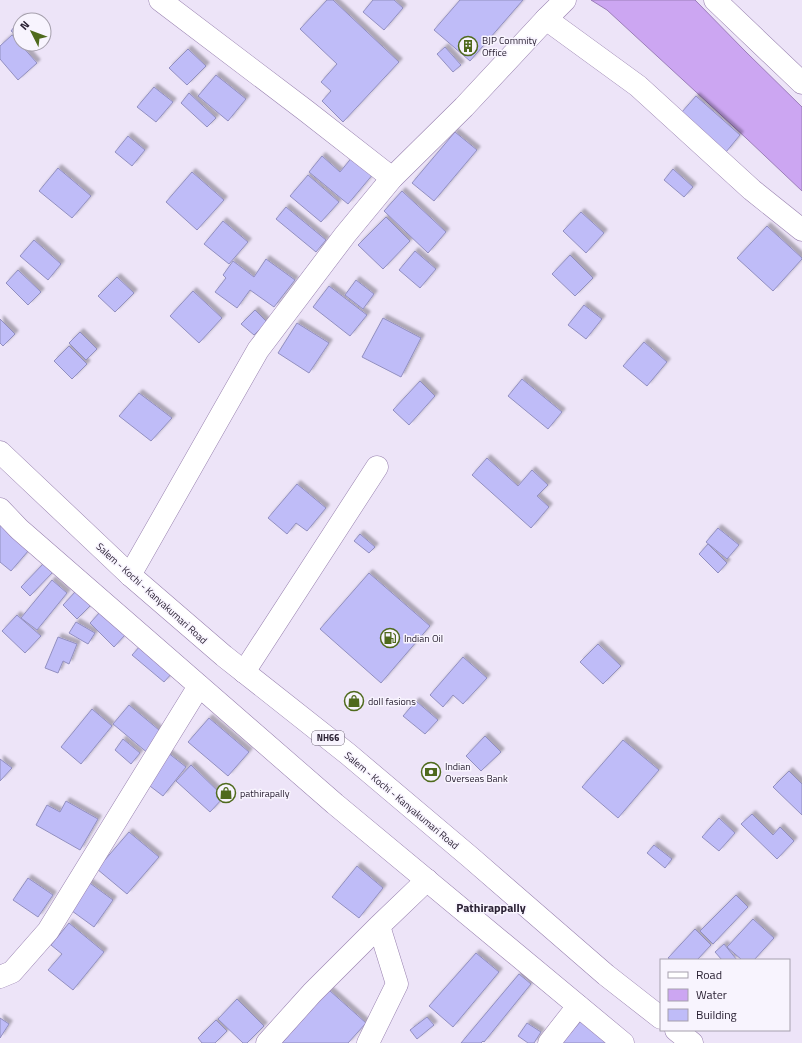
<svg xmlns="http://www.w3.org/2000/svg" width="802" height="1043" viewBox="0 0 802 1043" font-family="'Titillium Web',sans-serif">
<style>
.water{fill:#cca6f2;stroke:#9b7eb9}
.building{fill:#bfbcf8;stroke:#928fc0;filter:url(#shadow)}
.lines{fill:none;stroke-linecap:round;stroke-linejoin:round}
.minor-casing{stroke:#9881af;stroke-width:23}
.major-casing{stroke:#9881af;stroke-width:23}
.highway-casing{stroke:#9881af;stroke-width:23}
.minor{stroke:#fff;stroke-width:22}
.major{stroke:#fff;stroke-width:22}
.highway{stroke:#fff;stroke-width:22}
.labels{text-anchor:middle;stroke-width:3;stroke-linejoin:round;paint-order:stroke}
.shield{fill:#f8f4fe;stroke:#686070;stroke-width:1}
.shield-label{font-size:9px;font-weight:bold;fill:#2a2133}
.poi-label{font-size:10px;fill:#2a2133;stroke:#f8f4fe;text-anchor:start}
.street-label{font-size:10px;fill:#2a2133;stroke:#f8f4fe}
.quarter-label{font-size:12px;font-weight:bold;fill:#2a2133;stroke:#f8f4fe}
</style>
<defs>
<filter id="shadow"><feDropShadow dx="3.5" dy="-3.5" stdDeviation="1" flood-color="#0004"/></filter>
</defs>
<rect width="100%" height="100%" fill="#ede4f8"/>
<!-- water -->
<path class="water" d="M591 0H695L746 52 802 107V191L746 138 607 10Z"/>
<!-- building -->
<path class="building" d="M327 0H333L399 62 343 122 322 101 331 91 321 82 337 64 300 29Z
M373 0H394L403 8 384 30 363 12Z
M460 0H523L470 61 434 30Z
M21 18 25 20H20V38L11 31Z
M12 35 37 63 18 80 0 59V46Z
M445 47 461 65 453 72 437 54Z
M188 49 206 66 187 85 169 68Z
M216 75 246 99 228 121 198 96Z
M154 87 173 102 156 122 137 107Z
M189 93 216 118 207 127 181 103Z
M696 96 740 135 726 152 681 113Z
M455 132 477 150 434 201 412 183Z
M128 136 145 150 132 166 115 152Z
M322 156 340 172 353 156 374 173 348 204 309 172Z
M58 168 91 196 72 218 39 191Z
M673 169 693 187 684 197 664 180Z
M192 172 224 200 197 230 166 202Z
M308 175 339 202 321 222 290 196Z
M402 191 446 232 428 253 384 211Z
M286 207 326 240 316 252 276 219Z
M581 212 604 233 586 253 563 231Z
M386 217 410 241 383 269 358 245Z
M223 221 248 242 229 264 204 244Z
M767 226 802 258V259L773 291 737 258Z
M34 240 61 264 48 280 20 256Z
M415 251 436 269 420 288 399 270Z
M570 255 593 278 575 296 552 274Z
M266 259 295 280 274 307 250 290 237 308 215 292 226 278 223 275 233 261 254 277Z
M18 270 41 292 28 305 6 283Z
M117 277 134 293 115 312 98 296Z
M356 280 374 294 363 309 345 295Z
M329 286 367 315 350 336 313 307Z
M193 291 222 318 199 343 170 316Z
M584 305 602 319 586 339 568 325Z
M255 310 267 322 254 335 241 324Z
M383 318 421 338 401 377 362 357Z
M0 319 15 334 3 346 0 343Z
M297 323 329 343 309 373 278 353Z
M80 332 97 349 86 360 69 343Z
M644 342 667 362 647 386 623 366Z
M69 346 87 364 72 379 54 361Z
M522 379 562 412 548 429 508 396Z
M420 381 435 396 409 425 393 410Z
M139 393 172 418 151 441 119 416Z
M487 458 518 486 532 470 548 485 537 496 549 507 531 528 472 475Z
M297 484 326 508 307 531 296 523 287 534 268 518Z
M0 525 29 550 11 571 0 562Z
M718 528 739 545 727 559 706 542Z
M360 534 375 547 369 553 354 541Z
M708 544 727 563 718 573 699 554Z
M44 563 53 572 30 596 21 587Z
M369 573 430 626 381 683 320 629Z
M52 580 67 593 37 630 21 618Z
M76 591 91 605 77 619 63 605Z
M101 611 125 635 114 647 90 623Z
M17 615 41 636 25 653 2 631Z
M76 622 95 633 88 644 69 633Z
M58 637 77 644 69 664 63 661 58 673 45 668Z
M598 644 621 666 603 684 580 662Z
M141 645 173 672 164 682 132 655Z
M463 657 487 678 463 704 453 695 443 707 430 695Z
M416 701 438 720 425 734 403 716Z
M129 705 165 735 149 754 113 724Z
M92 709 112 726 81 764 61 747Z
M209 718 249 752 228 776 188 742Z
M485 736 501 752 481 771 466 756Z
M123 739 140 753 131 764 115 750Z
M623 740 659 770 618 818 582 787Z
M167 752 186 767 163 796 146 783Z
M0 759 12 768 0 781Z
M191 765 224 797 210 812 176 781Z
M789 771 802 784V815L773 787Z
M66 801 98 819 80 850 36 825 47 805 60 812Z
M752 814 773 835 780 827 794 841 777 859 741 824Z
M719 818 735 833 719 851 702 837Z
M129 832 159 857 127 894 97 869Z
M654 845 672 859 665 868 647 853Z
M357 866 383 888 359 918 332 897Z
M28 878 53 895 38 917 13 900Z
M87 881 113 900 94 927 68 908Z
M736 895 748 907 713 944 700 931Z
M753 919 774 938 754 960H742L727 947Z
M69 923 104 952 73 990 48 970 62 954 51 945Z
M695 929 711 945 697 960H671L668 958Z
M724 944 737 960H722L715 952Z
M476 953 499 972 453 1027 429 1006Z
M519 974 531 984 484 1042 483 1041 481 1043H461Z
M329 990 366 1023 348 1043H282Z
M237 999 264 1026 247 1043H243L218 1019Z
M586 1015 617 1043H562Z
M427 1017 434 1025 417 1039 410 1030Z
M0 1018 9 1024 0 1038Z
M216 1020 227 1031 215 1043H202L198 1038Z
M527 1023 541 1032 534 1043H528L518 1036Z"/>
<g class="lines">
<defs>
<path id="minor" d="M160 0 305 110 392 178
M565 0 546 19 638 86 752 190 802 230
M715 0 802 83
M244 672 377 467
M0 977 12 972 48 931 199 686
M267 1043 312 993 379 926 427 880
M368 1043 397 984 379 926
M549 1043 578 1006"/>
<path id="major" d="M130 575 258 350 345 235 392 178 464 107 546 19"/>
<path id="highway" d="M0 452 130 575 224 656 348 754 470 857 606 975 661 1018
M0 509 19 529 335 804 623 1043
M676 1030 692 1043"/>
</defs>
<!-- minor casing -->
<use href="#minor" class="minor-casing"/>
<!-- major casing -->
<use href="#major" class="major-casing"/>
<!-- highway casing -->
<use href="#highway" class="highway-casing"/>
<!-- minor -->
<use href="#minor" class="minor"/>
<!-- major -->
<use href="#major" class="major"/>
<!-- highway -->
<use href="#highway" class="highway"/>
</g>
<!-- icons -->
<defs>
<symbol id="building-ring" viewBox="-11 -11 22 22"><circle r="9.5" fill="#f8f4fe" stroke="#4f6a1d" stroke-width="1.5"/><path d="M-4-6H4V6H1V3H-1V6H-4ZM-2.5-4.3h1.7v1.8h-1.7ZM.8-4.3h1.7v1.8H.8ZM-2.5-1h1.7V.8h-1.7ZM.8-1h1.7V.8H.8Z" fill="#4f6a1d"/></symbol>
<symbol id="fuel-ring" viewBox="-11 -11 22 22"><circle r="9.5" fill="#f8f4fe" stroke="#4f6a1d" stroke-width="1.5"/><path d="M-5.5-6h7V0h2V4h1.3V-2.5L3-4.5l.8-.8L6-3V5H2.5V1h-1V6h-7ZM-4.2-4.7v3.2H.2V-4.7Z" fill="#4f6a1d"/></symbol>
<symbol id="shop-ring" viewBox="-11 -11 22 22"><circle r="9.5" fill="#f8f4fe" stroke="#4f6a1d" stroke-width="1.5"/><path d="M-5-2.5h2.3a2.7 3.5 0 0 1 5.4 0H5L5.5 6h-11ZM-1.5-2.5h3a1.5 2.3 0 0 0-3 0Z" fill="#4f6a1d"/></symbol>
<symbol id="bank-ring" viewBox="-11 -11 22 22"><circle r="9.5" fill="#f8f4fe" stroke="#4f6a1d" stroke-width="1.5"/><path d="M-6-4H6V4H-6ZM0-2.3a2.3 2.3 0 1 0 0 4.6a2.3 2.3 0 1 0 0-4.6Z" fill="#4f6a1d"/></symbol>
</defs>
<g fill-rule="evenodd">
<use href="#building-ring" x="457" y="35" width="22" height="22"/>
<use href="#fuel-ring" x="379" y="627" width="22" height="22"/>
<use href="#shop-ring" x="343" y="690" width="22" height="22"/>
<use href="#bank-ring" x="420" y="761" width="22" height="22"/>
<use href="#shop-ring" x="215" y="782" width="22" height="22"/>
</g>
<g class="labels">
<!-- shield labels -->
<rect class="shield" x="312" y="731" width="32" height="14" rx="3"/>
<g class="shield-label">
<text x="328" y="741">NH66</text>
</g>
<!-- poi labels -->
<g class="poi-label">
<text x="482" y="44">BJP Commity<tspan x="482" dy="12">Office</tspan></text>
<text x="404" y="642">Indian Oil</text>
<text x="368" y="705">doll fasions</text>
<text x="445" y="770">Indian<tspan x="445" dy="12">Overseas Bank</tspan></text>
<text x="240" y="797">pathirapally</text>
</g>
<!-- street labels -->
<g class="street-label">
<text transform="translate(152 593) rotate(42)" y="4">Salem - Kochi - Kanyakumari Road</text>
<text transform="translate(402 800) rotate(40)" y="4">Salem - Kochi - Kanyakumari Road</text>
</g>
<!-- quarter labels -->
<g class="quarter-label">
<text x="491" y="912">Pathirappally</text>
</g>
</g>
<!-- legend -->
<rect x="660" y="959" width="130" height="72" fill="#f8f4fe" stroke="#a6a0ad"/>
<rect x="668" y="972" width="20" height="6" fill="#ffffff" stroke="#a6a0ad"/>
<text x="696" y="979" font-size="12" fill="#2a2133">Road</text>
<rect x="668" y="989" width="20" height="12" fill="#cca6f2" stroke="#a6a0ad"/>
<text x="696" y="999" font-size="12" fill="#2a2133">Water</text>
<rect x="668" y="1009" width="20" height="12" fill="#bfbcf8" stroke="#a6a0ad"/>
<text x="696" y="1019" font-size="12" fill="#2a2133">Building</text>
<!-- north arrow -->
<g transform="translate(32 32) rotate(312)"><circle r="19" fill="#f8f4fe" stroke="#a6a0ad"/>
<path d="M0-3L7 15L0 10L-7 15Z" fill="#4f6a1d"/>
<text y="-6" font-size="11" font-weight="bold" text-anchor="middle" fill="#2a2133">N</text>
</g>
</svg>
